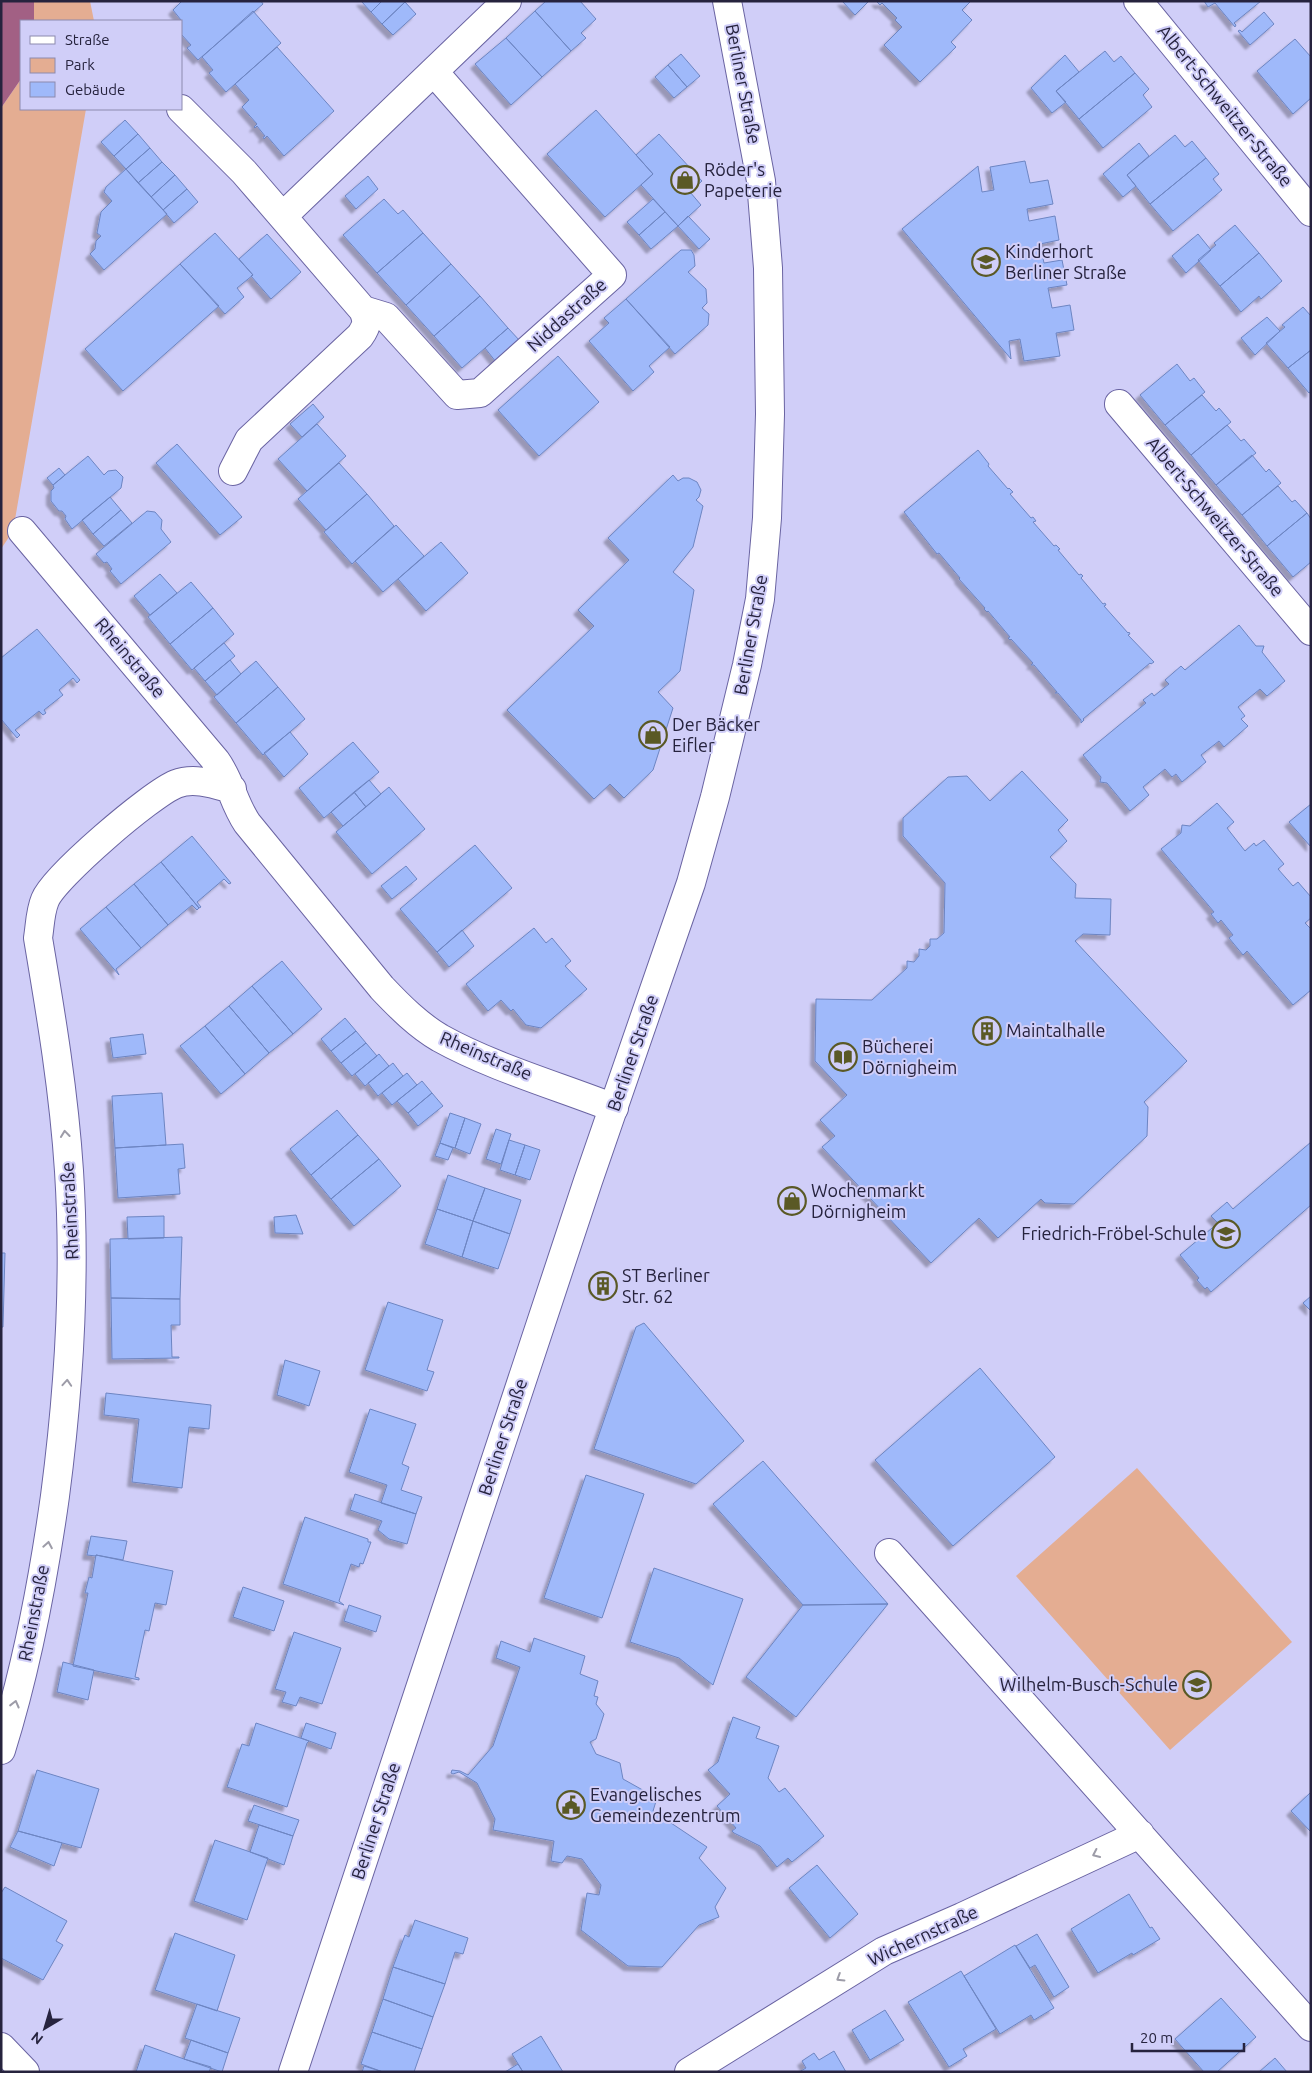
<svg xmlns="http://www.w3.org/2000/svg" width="1312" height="2073" viewBox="0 0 1312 2073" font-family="Ubuntu,sans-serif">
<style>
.green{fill:#e4ad92}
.water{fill:#a26084}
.building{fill:#9fb9fa;stroke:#6d85c2;filter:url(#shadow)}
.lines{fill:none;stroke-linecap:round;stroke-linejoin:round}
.minor-casing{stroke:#6a64a2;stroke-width:30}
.tertiary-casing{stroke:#6a64a2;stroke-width:30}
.minor{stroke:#fff;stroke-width:28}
.tertiary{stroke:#fff;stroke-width:28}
.oneway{stroke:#9d9ca8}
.labels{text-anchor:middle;stroke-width:4;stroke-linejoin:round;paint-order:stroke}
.street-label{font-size:18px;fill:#26233e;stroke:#d0cef8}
.poi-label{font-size:18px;fill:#26233e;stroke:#d0cef8;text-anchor:start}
</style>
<defs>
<filter id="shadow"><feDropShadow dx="-4.5" dy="4.5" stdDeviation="1" flood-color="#0004"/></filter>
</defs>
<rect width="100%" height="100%" fill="#d0cef8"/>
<!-- green -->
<path class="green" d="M34 1H90L94 21H34Z
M21 79V109H86L13 531 1 549V108Z
M1137 1468 1292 1642 1170 1750 1016 1576Z"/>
<!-- water -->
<path class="water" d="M1 1H34V21H21V79L1 108Z"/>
<!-- building -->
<path class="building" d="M182 1H261L263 4 198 60 187 48 191 45 181 34V21H179L181 20 173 10Z
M361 1H382L371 12Z
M382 1H405V2L382 24 371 12Z
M546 1H580L596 19 581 33 586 38 571 51 535 11Z
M842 1H869L855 15Z
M876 1H971L962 10 972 20 951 42 956 47 920 82 884 45 902 27 895 20 897 18 882 3 880 5Z
M1204 1H1261L1234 23 1236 25 1235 27 1215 3 1208 7Z
M405 2 416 14 393 35 382 24Z
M253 11 281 43 226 92 209 73 213 70 202 57Z
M535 11 571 51 542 77 506 38Z
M1264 12 1274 24 1250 45 1238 31 1240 30 1242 32Z
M506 38 542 77 511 105 475 64Z
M1295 39 1311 57V98L1293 114 1257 71Z
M277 47 334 111 284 156 267 136 264 139 263 137 265 136 257 126 255 128 254 127 257 124 242 107 249 100 235 84Z
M1105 51 1114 62 1121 56 1135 73 1079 119 1056 91Z
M681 54 700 76 687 87 668 65Z
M1065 55 1079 72 1056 91 1066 102 1052 113 1031 88Z
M668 65 687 87 674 98 655 77Z
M1135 73 1149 89 1143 95 1152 107 1103 148 1079 119Z
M596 110 653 174 605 217 547 154Z
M125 120 138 134 114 156 101 142Z
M138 134 150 148 126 169 114 156Z
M659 134 702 181 690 192 701 205 678 226 641 185 653 174 636 155Z
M1175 135 1185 147 1192 141 1206 158 1150 204 1127 175Z
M1139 143 1149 156 1127 175 1136 186 1123 197 1103 174Z
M150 148 162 162 138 183 126 169Z
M1206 158 1219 174 1213 179 1222 190 1173 231 1150 204Z
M1025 161 1030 183 1048 180 1053 204 1027 209 1029 221 1055 216 1059 240 1040 244 1044 263 1062 260 1067 285 1048 288 1052 308 1070 305 1074 330 1056 333 1060 356 1024 361 1020 339 1009 341 1011 359 902 229 978 166 982 192 994 190 990 167Z
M162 162 175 175 151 197 138 183Z
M126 169 167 214 104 270 90 254 95 249 96 241 101 236 97 233 101 212 112 201 104 192 106 187Z
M175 175 187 189 163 210 151 197Z
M368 176 378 189 356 209 345 196Z
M187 189 198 202 174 223 163 210Z
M384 199 398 214 403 210 423 233 377 273 343 235Z
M653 199 665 212 639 235 627 222Z
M665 212 678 226 651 249 639 235Z
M688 216 710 239 699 249 678 226Z
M1235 225 1259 253 1220 286 1198 260 1216 245 1214 243Z
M215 233 253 275 237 288 244 297 225 314 180 264Z
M423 233 451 264 406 305 377 273Z
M267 234 301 272 271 299 251 276 253 275 239 259Z
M1198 234 1211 250 1186 273 1172 256Z
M681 250H691L694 255 695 266 688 272 706 289 707 303 702 308 709 314 708 325 675 354 626 299Z
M1259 253 1282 281 1261 299 1259 296 1241 312 1220 286Z
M180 264 219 306 123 391 85 349Z
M451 264 480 296 434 336 406 305Z
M480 296 508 328 462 368 434 336Z
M626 299 670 347 649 366 654 372 633 391 589 341 609 323 604 318Z
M1303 307 1311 316V350L1288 368 1266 343 1285 327 1282 325Z
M1267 317 1280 331 1255 355 1241 338Z
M508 328 520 341 496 362 485 348Z
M1311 350V392L1309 393 1288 368Z
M558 356 599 402 539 456 498 410Z
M1177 364 1190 381 1194 378 1205 392 1165 425 1140 395Z
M1202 395 1216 411 1219 408 1231 422 1191 455 1165 425Z
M313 404 324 417 302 437 290 424Z
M317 424 346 456 307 491 278 459Z
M1227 425 1241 441 1244 439 1256 453 1216 485 1191 455Z
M177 444 242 517 220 535 156 463Z
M978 450 989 464 988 466 1008 489 1009 488 1013 492 1010 494 1031 518 1033 517 1036 521 1033 522 1054 546 1056 545 1060 549 1058 550 1079 575 1081 574 1083 576 1081 578 1103 604 1105 603 1106 605 1104 606 1128 633 1129 632 1130 634 1128 635 1154 662 1151 664 1150 663 1083 719 1084 720 1081 723V720L1058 693H1055L1057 692 1034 665H1031L1033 663 1011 639 1010 640 1008 638 1010 637 988 611 987 612 984 609 985 608 959 579 960 578 939 553 937 554 904 512Z
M1252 455 1266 472 1269 469 1281 483 1242 515 1216 485Z
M88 456 104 475 108 471 116 470 123 477 121 488 72 529 65 519 66 516 62 511H59L51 501V491L54 488 53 485Z
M339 463 367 494 326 530 298 499Z
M59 468 65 475 53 485 47 478Z
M673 475 678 481 683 478H689L697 482 701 490 699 497 696 500 703 506 693 547 673 572 694 590 680 671 658 692 673 708 653 770 624 798 610 784 594 799 507 710 594 626 578 610 629 560 608 538Z
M1278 486 1292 502 1295 500 1307 513 1267 546 1242 515Z
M367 494 394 526 352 564 324 532Z
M110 497 121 510 93 534 82 520Z
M121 510 132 523 104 546 93 534Z
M147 511 155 512 162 520 161 529 171 542 121 584 110 571 112 569 107 562 104 563 96 554Z
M1307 513 1311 519V562L1293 577 1267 546Z
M396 525 424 556 383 592 355 561Z
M441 542 468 573 426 611 398 579Z
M160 574 177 593 150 615 134 596Z
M191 582 213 608 170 644 148 617Z
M213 608 234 634 192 670 170 644Z
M1239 625 1256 646H1264L1262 652 1285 681 1267 696 1260 689 1238 707 1245 716 1241 719 1248 726 1224 747 1219 741 1201 755 1206 762 1182 782 1176 774 1172 777 1165 769 1143 787 1149 795 1130 811 1107 783 1100 782 1101 777 1083 755 1146 703 1143 700 1152 693 1154 696 1169 684 1165 680 1181 666 1185 670Z
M37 629 80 680 77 683 73 678 59 690 63 695 44 710 46 713 43 715 39 711 15 730 20 735 17 738 1 719V658Z
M224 643 235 656 205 681 194 668Z
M230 660 241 674 217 695 205 681Z
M256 661 278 687 236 723 214 697Z
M278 687 305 719 263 755 236 723Z
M290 732 308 754 284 777 264 753Z
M353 742 379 772 324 818 299 788Z
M1022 771 1068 820 1058 830 1067 841 1050 857 1076 884 1075 898 1111 899 1110 935 1083 934 1075 941 1187 1061 1144 1102 1148 1107 1147 1136 1074 1204 1045 1203 1041 1199 998 1238 979 1218 931 1263 822 1147 835 1136 820 1120 847 1095 815 1061 816 999 872 1000 907 968V961L914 962 919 956V949L926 950 930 946V939H937L944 933 945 883 903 836V818L948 777 967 776 990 801Z
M369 780 381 794 366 807 354 792Z
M389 787 425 829 372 874 336 832Z
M354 792 366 807 343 826 331 812Z
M1217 803 1234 822 1227 828 1245 851 1254 843 1256 846 1264 840 1284 864 1278 869 1293 886 1298 882 1311 897V918L1305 923 1311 929V990L1293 1005 1247 951 1243 955 1229 938 1233 935 1221 920 1218 923 1211 914 1214 912 1161 849 1181 833 1182 825 1190 826Z
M1311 804V847L1289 822Z
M192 836 231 883 229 884 224 879 197 902 201 907 199 908 161 862Z
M475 845 512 888 437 952 400 909Z
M161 862 199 908 197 910 192 905 168 925 134 884Z
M406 866 417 879 392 899 381 886Z
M134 884 168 925 141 948 106 907Z
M106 907 141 948 116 969 119 975 80 929Z
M534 928 546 943 552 938 571 961 565 966 587 989 541 1028 526 1025 513 1009 511 1011 501 1000 488 1011 466 984Z
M462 930 474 946 449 967 437 952Z
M282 961 322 1009 293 1034 252 986Z
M252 986 293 1034 269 1053 229 1006Z
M229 1006 269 1053 245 1074 205 1026Z
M345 1018 356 1031 331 1051 321 1039Z
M205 1026 245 1074 221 1094 180 1046Z
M356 1031 366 1043 341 1063 331 1051Z
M143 1034 146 1054 113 1058 110 1038Z
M366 1043 377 1056 352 1076 341 1063Z
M379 1054 389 1066 365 1086 355 1074Z
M393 1063 403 1076 378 1096 368 1083Z
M407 1073 417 1085 392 1105 382 1093Z
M422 1081 432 1093 408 1113 397 1101Z
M162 1093 166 1145 115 1148 112 1096Z
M432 1093 443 1106 418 1126 408 1113Z
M337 1110 358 1135 311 1175 290 1149Z
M450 1113 465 1118 455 1148 440 1143Z
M465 1118 481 1124 470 1154 455 1148Z
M496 1129 511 1134 501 1164 486 1159Z
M358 1135 379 1159 331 1199 311 1175Z
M509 1140 525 1145 515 1175 500 1170Z
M1311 1142V1205L1211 1292 1207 1287 1205 1289 1197 1280 1199 1278 1180 1255 1218 1223 1211 1216 1227 1202 1233 1209Z
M440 1143 453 1148 448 1160 435 1156Z
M183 1144 185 1168 178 1169 180 1194 118 1198 115 1148Z
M525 1145 540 1150 530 1180 515 1175Z
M379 1159 401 1186 354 1226 331 1199Z
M448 1175 485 1188 473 1221 437 1209Z
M485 1188 521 1200 510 1234 473 1221Z
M437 1209 473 1221 462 1257 425 1244Z
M296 1215 303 1234 275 1233 274 1217Z
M164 1216V1238L128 1239 127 1217Z
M473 1221 510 1234 498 1269 462 1257Z
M182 1237 180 1299 111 1298 110 1239Z
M1 1253H5L3 1327H1Z
M599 1277 612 1284 607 1295 594 1289Z
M1311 1296V1311L1303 1303Z
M111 1298 180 1299V1325H171L172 1357H179V1358L112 1359Z
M388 1302 443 1320 427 1370 434 1372 427 1391 365 1370Z
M644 1323 744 1441 696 1484 594 1449 636 1327Z
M285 1360 320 1371 309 1406 277 1395Z
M980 1368 1055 1457 953 1546 875 1460Z
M106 1393 211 1405 209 1429 189 1427 182 1488 132 1482 139 1419 104 1415Z
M370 1409 416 1424 402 1464 409 1467 401 1490 422 1497 416 1514 381 1503 387 1485 349 1472Z
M763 1461 888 1604 803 1605 713 1504Z
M586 1475 644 1494 602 1618 544 1598Z
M355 1494 416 1514 407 1544 389 1539 378 1530 382 1521 350 1510Z
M305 1517 368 1539V1542H371L363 1564 360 1563 359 1567 351 1564 339 1601 344 1605 283 1584Z
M91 1536 127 1541 123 1560 96 1555V1556L87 1555Z
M96 1555 173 1571 166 1605 155 1603 149 1631 145 1630 135 1677 139 1678V1680L73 1666 88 1593H85L89 1577 92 1578Z
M654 1568 743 1599 713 1685 679 1658 630 1642Z
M243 1587 284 1601 274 1631 233 1617Z
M888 1604 796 1717 746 1677 803 1605Z
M349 1605 381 1616 376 1632 344 1621Z
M294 1632 341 1648 322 1704 300 1697 296 1706 282 1702 286 1692 275 1689Z
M534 1638 585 1656 580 1674 598 1681 594 1696 598 1697 596 1704 604 1714 596 1739 590 1742 596 1754 620 1763 623 1779 657 1798 653 1811 707 1847 699 1858 726 1888 715 1907 719 1917 699 1925 662 1967 628 1966 581 1930 587 1893 599 1895 601 1885 582 1859 567 1856 562 1863 551 1861 554 1841 493 1830 495 1819 477 1783 459 1772 453 1774 451 1773 452 1770 460 1771 468 1775 493 1746 520 1667 496 1658 501 1641 530 1652Z
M63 1662 94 1670 88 1700 57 1692Z
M733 1717 760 1727 756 1738 779 1746 768 1778 779 1792 785 1788 824 1836 792 1862 788 1858 777 1867 760 1846 734 1833 732 1831 736 1828 717 1806 730 1794 708 1770 718 1762Z
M256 1723 309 1741 307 1743 287 1807 227 1787 242 1744 249 1746Z
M306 1723 336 1733 331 1749 301 1738Z
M37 1770 99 1789 81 1848 18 1831Z
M1311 1792V1832L1291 1811Z
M254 1805 299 1820 293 1836 248 1821Z
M259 1825 293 1836 284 1865 250 1852Z
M18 1831 62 1843 54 1866 10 1847Z
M215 1840 268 1858 247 1920 194 1901Z
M817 1865 858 1914 830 1938 789 1888Z
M5 1887 67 1921 56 1941 63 1945 43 1980 1 1958V1893Z
M1129 1894 1150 1928 1152 1927 1160 1939 1133 1955 1132 1953 1098 1973 1071 1929Z
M415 1920 468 1938 463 1954 455 1952 445 1984 393 1967 405 1935 409 1937Z
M175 1933 235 1955 217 2011 155 1990Z
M1037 1934 1069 1987 1054 1997 1035 1965 1030 1968 1016 1946Z
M1015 1945 1054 2008 1034 2020 1031 2015 1000 2034 964 1976Z
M393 1967 445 1984 433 2017 383 1999Z
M961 1971 996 2029 963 2049 967 2056 949 2067 908 2002Z
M1221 1998 1256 2037 1217 2072H1204L1175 2039Z
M383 1999 433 2017 422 2049 372 2032Z
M197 2004 240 2018 228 2053 185 2038Z
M885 2010 904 2040 870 2060 852 2030Z
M372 2032 422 2049 414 2072H383L361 2064Z
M541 2036 563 2072H523L512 2054Z
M191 2040 228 2053 222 2072 184 2059Z
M145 2045 184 2059 211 2067 209 2072H136Z
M834 2051 846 2072H799L806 2068 802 2061 814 2053 819 2060Z
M1275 2058 1287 2072H1259Z
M518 2064 523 2072H505Z
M364 2066 383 2072H362Z"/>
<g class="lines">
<defs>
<path id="minor" d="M1138 1 1311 212
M181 109 244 172 363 310C368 321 367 326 360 336L249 440 233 471
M283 216 507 1
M363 310 386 317 457 395 480 393 612 275 434 72
M1119 404 1311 631
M22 531 216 761C231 782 233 802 247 823L382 988C400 1007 418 1025 440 1038 492 1067 558 1086 614 1108
M889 1553 1311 2027
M1 1750C27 1667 43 1582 55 1496 69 1389 76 1280 69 1171 64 1093 51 1015 38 938 40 926 40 912 45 900 54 877 151 794 176 784 194 777 214 784 232 789
M1 2047 25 2072
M689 2072 884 1951 962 1917 1140 1834"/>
<path id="tertiary" d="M293 2072 588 1181 691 883 715 797 747 665 760 599 767 518 770 414 768 268 761 181 727 1"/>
</defs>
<!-- minor casing -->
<use href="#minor" class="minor-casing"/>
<!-- tertiary casing -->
<use href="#tertiary" class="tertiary-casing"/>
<!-- minor -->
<use href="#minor" class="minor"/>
<!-- tertiary -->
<use href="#tertiary" class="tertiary"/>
</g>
<!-- one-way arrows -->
<defs><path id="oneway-chevron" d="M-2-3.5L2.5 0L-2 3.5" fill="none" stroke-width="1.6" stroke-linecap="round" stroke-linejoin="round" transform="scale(1.25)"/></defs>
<g class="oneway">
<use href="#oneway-chevron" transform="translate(65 1134) rotate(-96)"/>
<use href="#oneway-chevron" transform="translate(67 1383) rotate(-86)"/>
<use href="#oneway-chevron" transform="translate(48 1545) rotate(-80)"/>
<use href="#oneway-chevron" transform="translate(15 1704) rotate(-76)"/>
<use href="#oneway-chevron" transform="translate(1096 1854) rotate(155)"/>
<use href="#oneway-chevron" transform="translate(840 1978) rotate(148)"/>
</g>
<!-- icons -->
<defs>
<symbol id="shop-ring" viewBox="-11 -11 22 22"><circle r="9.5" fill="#d0cef8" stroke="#5a5925" stroke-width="1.5"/><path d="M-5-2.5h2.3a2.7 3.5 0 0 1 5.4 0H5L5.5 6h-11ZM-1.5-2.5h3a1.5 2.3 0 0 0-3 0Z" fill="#5a5925"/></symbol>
<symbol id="school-ring" viewBox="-11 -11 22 22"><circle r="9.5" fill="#d0cef8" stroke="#5a5925" stroke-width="1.5"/><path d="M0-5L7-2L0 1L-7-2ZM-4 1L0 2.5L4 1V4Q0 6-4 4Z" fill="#5a5925"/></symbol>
<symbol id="building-ring" viewBox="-11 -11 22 22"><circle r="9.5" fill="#d0cef8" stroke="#5a5925" stroke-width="1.5"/><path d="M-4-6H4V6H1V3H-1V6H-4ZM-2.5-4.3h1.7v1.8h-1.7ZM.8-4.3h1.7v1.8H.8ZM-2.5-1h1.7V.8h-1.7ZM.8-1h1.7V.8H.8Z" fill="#5a5925"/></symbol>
<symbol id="library-ring" viewBox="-11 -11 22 22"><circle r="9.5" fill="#d0cef8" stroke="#5a5925" stroke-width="1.5"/><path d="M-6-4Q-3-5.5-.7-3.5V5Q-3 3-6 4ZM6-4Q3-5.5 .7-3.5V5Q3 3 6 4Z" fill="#5a5925"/></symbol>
<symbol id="civic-ring" viewBox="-11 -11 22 22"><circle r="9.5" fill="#d0cef8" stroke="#5a5925" stroke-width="1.5"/><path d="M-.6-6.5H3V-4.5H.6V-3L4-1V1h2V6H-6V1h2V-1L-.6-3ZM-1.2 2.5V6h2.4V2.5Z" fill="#5a5925"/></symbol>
</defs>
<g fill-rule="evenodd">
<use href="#shop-ring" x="669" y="164" width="32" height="32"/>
<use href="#school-ring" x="970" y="246" width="32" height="32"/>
<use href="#shop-ring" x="637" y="719" width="32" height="32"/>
<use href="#building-ring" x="971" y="1015" width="32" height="32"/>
<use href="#library-ring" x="827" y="1041" width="32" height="32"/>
<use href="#shop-ring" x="776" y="1185" width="32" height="32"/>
<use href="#school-ring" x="1210" y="1218" width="32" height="32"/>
<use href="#building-ring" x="587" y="1270" width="32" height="32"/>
<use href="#school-ring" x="1181" y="1669" width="32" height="32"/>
<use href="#civic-ring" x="555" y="1789" width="32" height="32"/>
</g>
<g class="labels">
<!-- street labels -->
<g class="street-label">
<text transform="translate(743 84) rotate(79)" y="6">Berliner Straße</text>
<text transform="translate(1225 106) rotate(51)" y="6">Albert-Schweitzer-Straße</text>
<text transform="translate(567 315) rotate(-42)" y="6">Niddastraße</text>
<text transform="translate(1215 517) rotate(50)" y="6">Albert-Schweitzer-Straße</text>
<text transform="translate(751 635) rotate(-80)" y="6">Berliner Straße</text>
<text transform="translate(130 658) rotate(50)" y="6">Rheinstraße</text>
<text transform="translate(633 1053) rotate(-71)" y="6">Berliner Straße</text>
<text transform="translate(486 1056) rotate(23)" y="6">Rheinstraße</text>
<text transform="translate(70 1211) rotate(-93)" y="6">Rheinstraße</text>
<text transform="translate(503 1437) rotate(-72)" y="6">Berliner Straße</text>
<text transform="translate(34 1613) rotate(-79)" y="6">Rheinstraße</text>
<text transform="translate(376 1821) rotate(-72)" y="6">Berliner Straße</text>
<text transform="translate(923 1936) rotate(-25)" y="6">Wichernstraße</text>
</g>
<!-- poi labels -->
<g class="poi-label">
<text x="704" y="176">Röder's<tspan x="704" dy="21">Papeterie</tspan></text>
<text x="1005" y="258">Kinderhort<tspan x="1005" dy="21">Berliner Straße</tspan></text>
<text x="672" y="731">Der Bäcker<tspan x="672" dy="21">Eifler</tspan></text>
<text x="1006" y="1037">Maintalhalle</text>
<text x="862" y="1053">Bücherei<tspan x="862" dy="21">Dörnigheim</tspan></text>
<text x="811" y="1197">Wochenmarkt<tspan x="811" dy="21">Dörnigheim</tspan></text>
<text x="1207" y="1240" text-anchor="end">Friedrich-Fröbel-Schule</text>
<text x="622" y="1282">ST Berliner<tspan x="622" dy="21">Str. 62</tspan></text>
<text x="1178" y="1691" text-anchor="end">Wilhelm-Busch-Schule</text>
<text x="590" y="1801">Evangelisches<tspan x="590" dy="21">Gemeindezentrum</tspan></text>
</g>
</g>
<!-- border -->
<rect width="1312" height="2073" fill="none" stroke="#26233e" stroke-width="5"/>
<!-- legend -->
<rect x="20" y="20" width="162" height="90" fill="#d0cef8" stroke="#8c8aae"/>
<rect x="30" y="36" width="25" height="8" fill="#ffffff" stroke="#8c8aae"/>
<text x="65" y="45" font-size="15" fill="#26233e">Straße</text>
<rect x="30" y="58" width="25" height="15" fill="#e4ad92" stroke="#8c8aae"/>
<text x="65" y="70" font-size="15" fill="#26233e">Park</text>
<rect x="30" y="82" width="25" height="15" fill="#9fb9fa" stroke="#8c8aae"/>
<text x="65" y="95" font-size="15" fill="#26233e">Gebäude</text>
<!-- north arrow -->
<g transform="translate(45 2028) rotate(218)" stroke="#d0cef8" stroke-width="4" paint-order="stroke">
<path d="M0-4L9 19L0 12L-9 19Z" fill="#26233e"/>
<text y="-8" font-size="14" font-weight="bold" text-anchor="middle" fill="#26233e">N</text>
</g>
<!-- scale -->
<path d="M1132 2043v8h112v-8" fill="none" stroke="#26233e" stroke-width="2.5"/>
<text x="1140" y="2043" font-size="15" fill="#26233e" stroke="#d0cef8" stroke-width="4" paint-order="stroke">20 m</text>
</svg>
